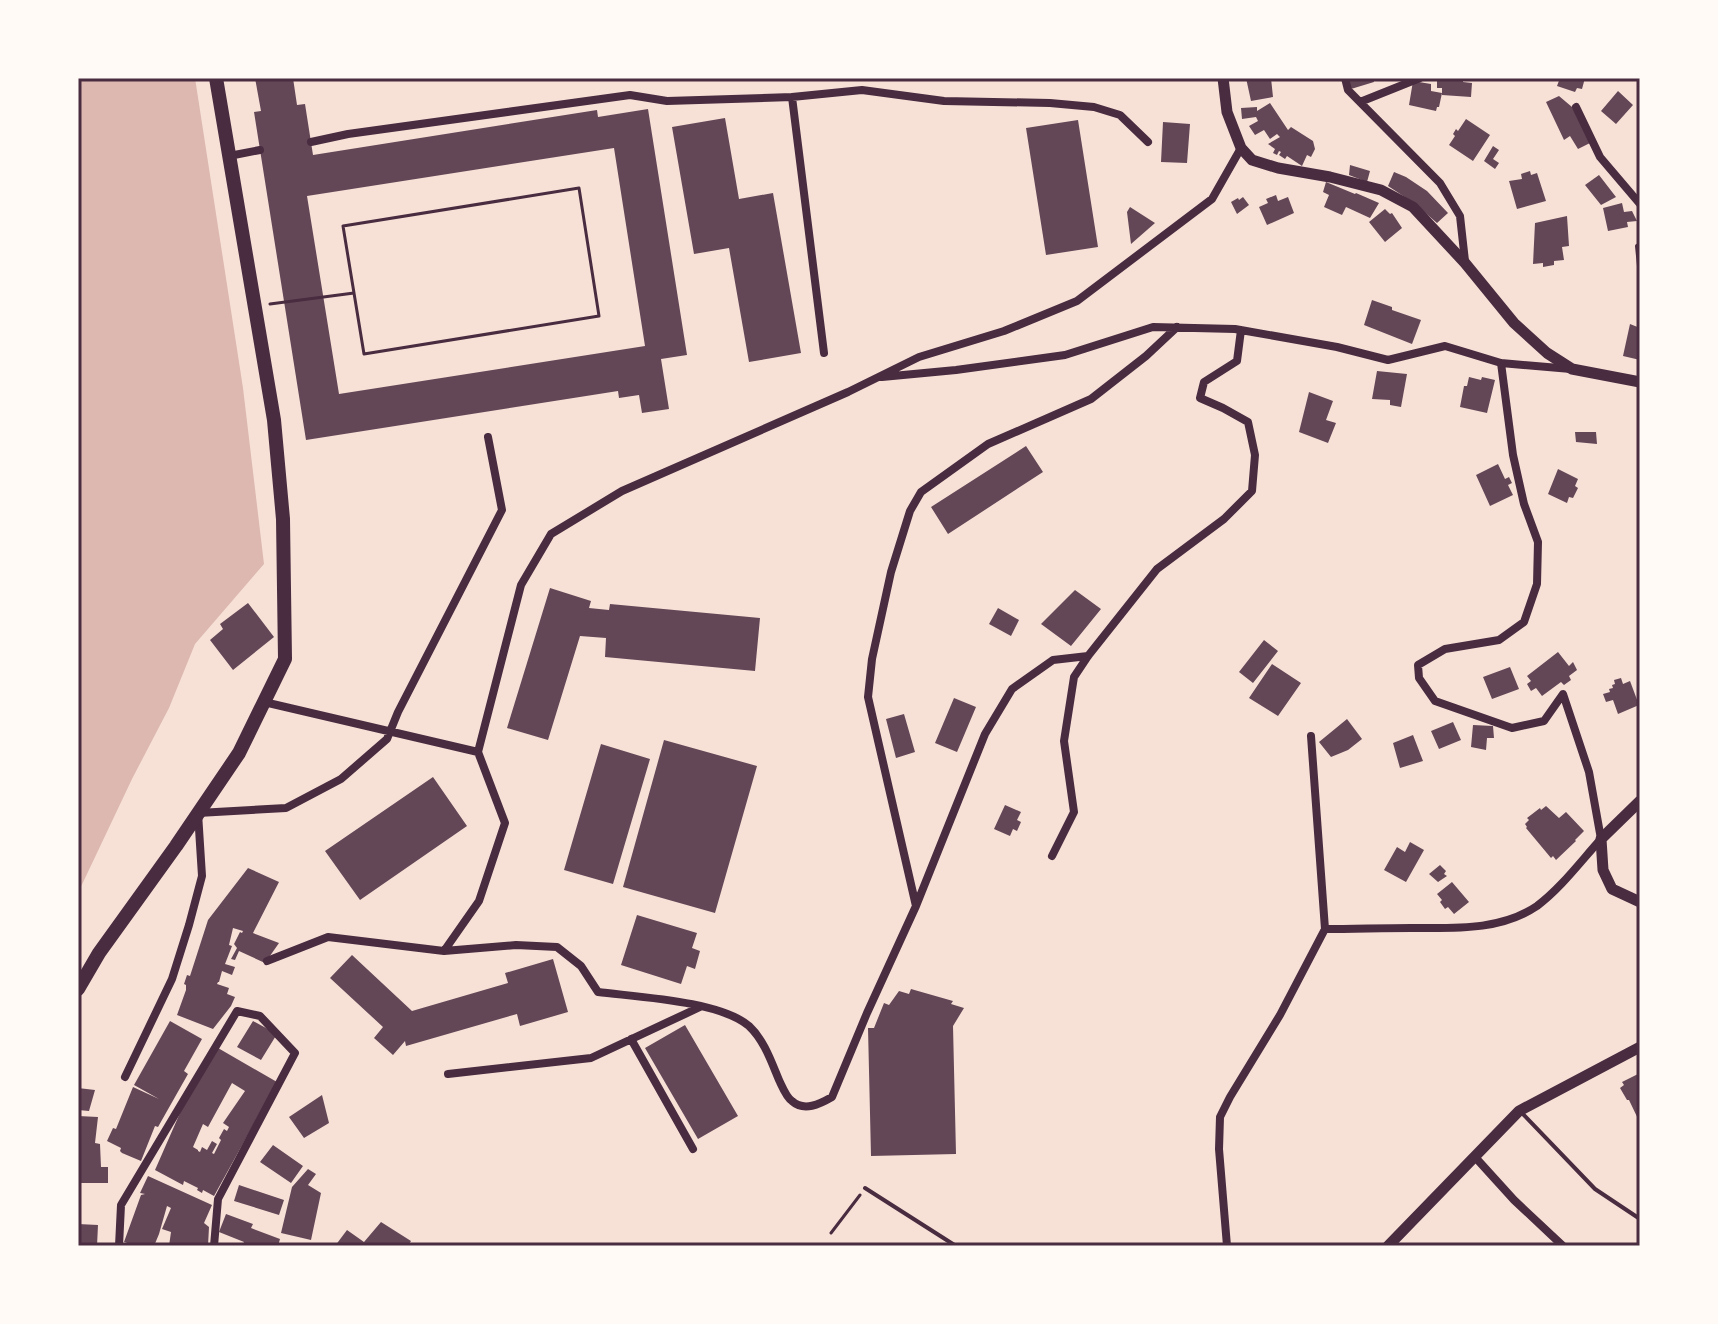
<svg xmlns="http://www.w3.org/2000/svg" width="1718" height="1324" viewBox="0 0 1718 1324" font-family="Manrope,sans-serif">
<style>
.water{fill:#dcb8b0}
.building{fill:#644757;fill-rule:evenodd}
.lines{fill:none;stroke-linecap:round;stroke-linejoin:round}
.path{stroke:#4a2c40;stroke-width:3}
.service{stroke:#4a2c40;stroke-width:4}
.minor{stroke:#4a2c40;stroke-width:8}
.tertiary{stroke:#4a2c40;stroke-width:11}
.primary{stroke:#4a2c40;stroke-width:14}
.neatline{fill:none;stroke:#4a2c40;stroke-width:3}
</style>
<rect width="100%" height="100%" fill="#f7e1d7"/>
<!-- water -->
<path class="water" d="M78 78H195L243 388 264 564 195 644 169 708 132 779 78 893Z"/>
<!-- building -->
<path class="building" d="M255 78H293L297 105 305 104 313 155 597 110 598 117 648 109 687 355 661 359 669 409 642 413 639 395 619 398 618 391 306 440 254 112 261 111ZM614 148 645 346 339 394 307 196Z
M1246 78H1271L1273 97 1251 101Z
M1347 78H1373L1374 82 1351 89Z
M1437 78H1463V82L1472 83 1471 97 1442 95V88H1437Z
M1560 78H1585L1582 89 1577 88 1575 92 1557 86Z
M1413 81 1431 84V91L1442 93 1439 107H1437L1436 111 1409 105Z
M1618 91 1633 105 1616 124 1601 111Z
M1559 96 1572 107 1584 127 1590 143 1578 149 1570 136 1564 140 1546 102Z
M1270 103 1288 130 1291 127 1313 141 1315 149 1311 157 1307 155 1302 166 1287 156 1285 159 1279 155 1281 152 1279 151 1277 155 1273 153 1275 149 1268 144 1280 137 1277 134 1270 139 1264 130 1255 135 1249 126 1258 121 1256 117 1242 119 1241 108 1257 107V111Z
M725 118 739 199 773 193 801 353 749 362 729 248 694 254 672 127Z
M1466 119 1490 135 1473 161 1449 145 1455 136 1453 134 1456 129 1458 131Z
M1078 120 1098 247 1046 255 1026 128Z
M1163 122 1190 124 1187 163 1161 162Z
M1493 146 1499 150 1493 159 1499 163 1495 169 1484 161Z
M1350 165 1370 171 1367 182 1349 175Z
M1530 171 1531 175 1537 173 1546 201 1517 209 1509 181 1522 179 1521 174Z
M1394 172 1406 177 1427 191 1448 213 1437 223 1414 203 1388 186Z
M1599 175 1616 197 1601 205 1585 185Z
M1326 182 1355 194 1356 193 1379 203 1370 218 1346 207 1342 215 1324 207 1329 195 1323 192Z
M1276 195 1278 201 1288 197 1294 213 1267 225 1259 207 1268 203 1266 199Z
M1243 197 1249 205 1237 214 1231 202 1238 198 1239 200Z
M1622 203 1624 212 1632 211 1637 221 1627 222 1628 227 1608 231 1603 208Z
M1130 207 1155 223 1131 244 1127 212Z
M1385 209 1390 214 1392 213 1402 228 1385 242 1369 222Z
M1567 216 1569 246 1562 247 1564 260 1554 261V265L1543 267V263L1533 264 1535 223Z
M1372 300 1392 307V310L1421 320 1412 344 1364 325Z
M1630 324 1640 328V360L1623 356Z
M1377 371 1407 374 1401 407 1390 405V400L1372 399Z
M1469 377 1481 380 1482 377 1495 380 1487 413 1460 407 1464 386H1467Z
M1309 392 1333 401 1326 420 1336 423 1328 443 1299 432Z
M1575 432H1596L1597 444 1576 442Z
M1026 446 1043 472 948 534 931 507Z
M1498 464 1505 479 1509 477 1512 483 1508 485 1513 495 1490 506 1476 475Z
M1558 469 1578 479 1575 486 1578 488 1573 498 1569 497 1567 503 1548 494Z
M550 588 591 601 589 608 609 610 610 604 760 618 755 671 605 657 606 638 580 636 548 740 507 728Z
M1075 590 1101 609 1071 646 1041 624Z
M248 603 274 637 233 670 210 640 223 629 220 624Z
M998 608 1019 620 1011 636 989 624Z
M1264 640 1278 651 1253 683 1239 672Z
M1558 652 1569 666 1573 662 1577 670 1569 676 1571 680 1564 685 1561 682 1542 696 1536 688 1531 691 1527 684 1531 681 1527 676Z
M1272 664 1301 683 1278 716 1249 698Z
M1510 667 1519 689 1492 699 1483 677Z
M1621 678 1623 684 1630 681 1639 705 1618 714 1613 700 1606 702 1603 694 1610 692 1609 689 1613 688 1612 685 1615 684 1614 680Z
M954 698 976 707 957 752 935 743Z
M904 714 915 752 896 758 886 719Z
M1347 719 1362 739 1348 750 1331 757 1319 742Z
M1453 722 1461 740 1439 749 1431 731Z
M1473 725 1493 726 1494 738H1487L1486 750 1471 747Z
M1413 735 1423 761 1400 768 1393 743Z
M664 740 757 766 715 913 623 887Z
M601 744 650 759 613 884 564 870Z
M433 777 467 826 360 900 325 851Z
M1005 805 1021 812 1017 820 1021 822 1017 831 1013 829 1010 836 994 829Z
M1546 806 1559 818 1566 812 1584 831 1575 840 1576 841 1556 860 1553 856 1551 858 1526 828 1527 827 1525 824 1529 820 1527 818 1540 808 1541 810Z
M1410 842 1424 850 1406 882 1384 870 1397 847 1405 852Z
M1440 865 1446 871 1444 874 1447 876 1438 882 1429 874Z
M248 868 279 882 253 933 279 943 265 963 239 951 235 960 231 959 237 948 234 944 240 932 242 933 243 931 233 928 229 945 232 946 225 964 235 967 232 975 222 971 219 982H218L217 984 229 988 227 994 235 997 231 1006 213 1029 177 1015 186 990V985L184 984 187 975 190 976 208 920Z
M1452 882 1469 902 1454 914 1448 907 1445 909 1440 902 1442 900 1437 894Z
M637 915 697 933 692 948 700 951 695 969 687 966 681 984 621 965Z
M352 955 412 1011 508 983 505 973 553 959 568 1012 520 1026 517 1014 406 1046 405 1041 393 1055 374 1038 383 1027 330 978Z
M911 989 953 1001 951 1004 964 1008 953 1026 956 1154 871 1156 868 1028H874L884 1003 889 1005 899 991 909 994Z
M170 1021 202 1039 184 1071 188 1074 158 1127 155 1126 141 1161 122 1153 120 1151 121 1148 107 1141 113 1128 116 1129 133 1087 159 1099 134 1085Z
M253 1021 277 1034 261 1060 237 1047Z
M685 1025 738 1116 698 1139 645 1048Z
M218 1048 277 1082 214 1196 203 1190 202 1193 197 1190 198 1188 184 1181 183 1185 155 1170 180 1113ZM232 1083 245 1091 223 1123 229 1127 227 1131 224 1129 219 1138 221 1140 214 1154 212 1153 217 1144 212 1141 207 1150 202 1147 200 1152 198 1151V1150L193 1147 203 1124 208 1127Z
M1640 1073V1123L1629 1100H1627L1620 1088 1624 1085 1622 1082Z
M78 1088 95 1090 89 1111 78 1110Z
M322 1095 329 1123 304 1138 289 1117Z
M78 1116 98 1117 95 1143 100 1144 101 1167H108V1183H78Z
M273 1145 303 1166 291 1183 260 1162Z
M308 1169 316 1174 308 1185 321 1193 311 1240 281 1233 292 1187Z
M148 1176 212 1205 204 1223 209 1227 208 1246H169L171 1232 162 1229 171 1208 167 1206 159 1234 154 1246H137L124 1242 141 1195 145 1194 140 1193Z
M239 1185 284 1200 279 1215 234 1201Z
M226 1214 253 1224 251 1228 280 1239 278 1246H249L243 1244 244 1242 219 1232Z
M381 1222 411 1241 408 1246H335L347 1230 364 1242Z
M78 1224 98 1225 97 1246H78Z"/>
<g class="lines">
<!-- path -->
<path class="path" d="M579 188 599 316 364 354 343 226Z
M270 304 354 293
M831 1233 860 1195"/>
<!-- service -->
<path class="service" d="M1640 245 1637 246 1640 276
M1521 1112 1595 1189 1640 1219
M865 1188 956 1246"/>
<!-- minor -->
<path class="minor" d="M1345 78 1348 90 1440 183 1460 216 1465 261
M1360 102 1420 78
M1576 107 1600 157 1640 204
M311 142 348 134 630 95 667 101 792 97
M229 156 260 150
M824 353 792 97 862 90 944 101 1050 103 1094 107 1120 115 1148 142
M882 377 956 370 1065 355 1153 327 1235 329 1337 347 1388 360 1445 346 1501 363 1571 369
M264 702 478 752 505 823 479 901 444 951 328 937 267 961
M1311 736 1325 929
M478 752 521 585 551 534 622 491 848 392 919 357 1004 331 1077 301 1212 199 1241 148
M1052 856 1074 812 1064 741 1074 677 1088 656 1157 569 1224 519 1252 491 1255 455 1248 422 1223 408 1200 398 1204 382 1237 361 1241 330
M916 906 985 734 1012 689 1053 660 1088 656
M444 951 516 945 557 947 581 966 598 992C637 997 720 1001 749 1026 764 1040 771 1061 779 1080 782 1086 786 1097 792 1101 804 1112 820 1104 832 1097L867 1013 916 906 868 697 872 659 891 572 910 511 921 492 988 444 1091 399 1146 356 1177 327
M631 1039 693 1149
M448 1074 591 1058 700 1007
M125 1077 172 979 189 925 202 876 198 813 286 808 341 779 387 739 398 712 502 510 488 437
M1475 1157 1514 1200 1563 1246
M119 1246 121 1205 237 1011 260 1016 295 1053 218 1199 214 1246
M1227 1246 1219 1149 1220 1117 1230 1097 1280 1015 1325 929C1354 929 1382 928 1411 928 1454 928 1500 931 1537 906 1561 888 1581 861 1601 839L1589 772 1563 694 1544 721 1512 728 1435 701 1419 678 1418 665 1445 649 1499 640 1524 622 1537 584 1538 542 1524 504 1513 455 1501 363"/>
<!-- tertiary -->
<path class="tertiary" d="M1223 78 1227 112 1241 148 1252 160 1278 168 1330 177 1381 190 1413 207 1465 263 1514 323 1547 353 1572 369 1640 382
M1640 801 1601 839 1603 870 1612 889 1640 902
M1388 1246 1519 1111 1640 1047"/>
<!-- primary -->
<path class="primary" d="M78 989 99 953 176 846 239 753 285 659 283 519 274 420 216 78"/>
</g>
<!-- border -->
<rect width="1718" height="1324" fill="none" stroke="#fffaf5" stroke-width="160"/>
<rect x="80" y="80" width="1558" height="1164" class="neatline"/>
</svg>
